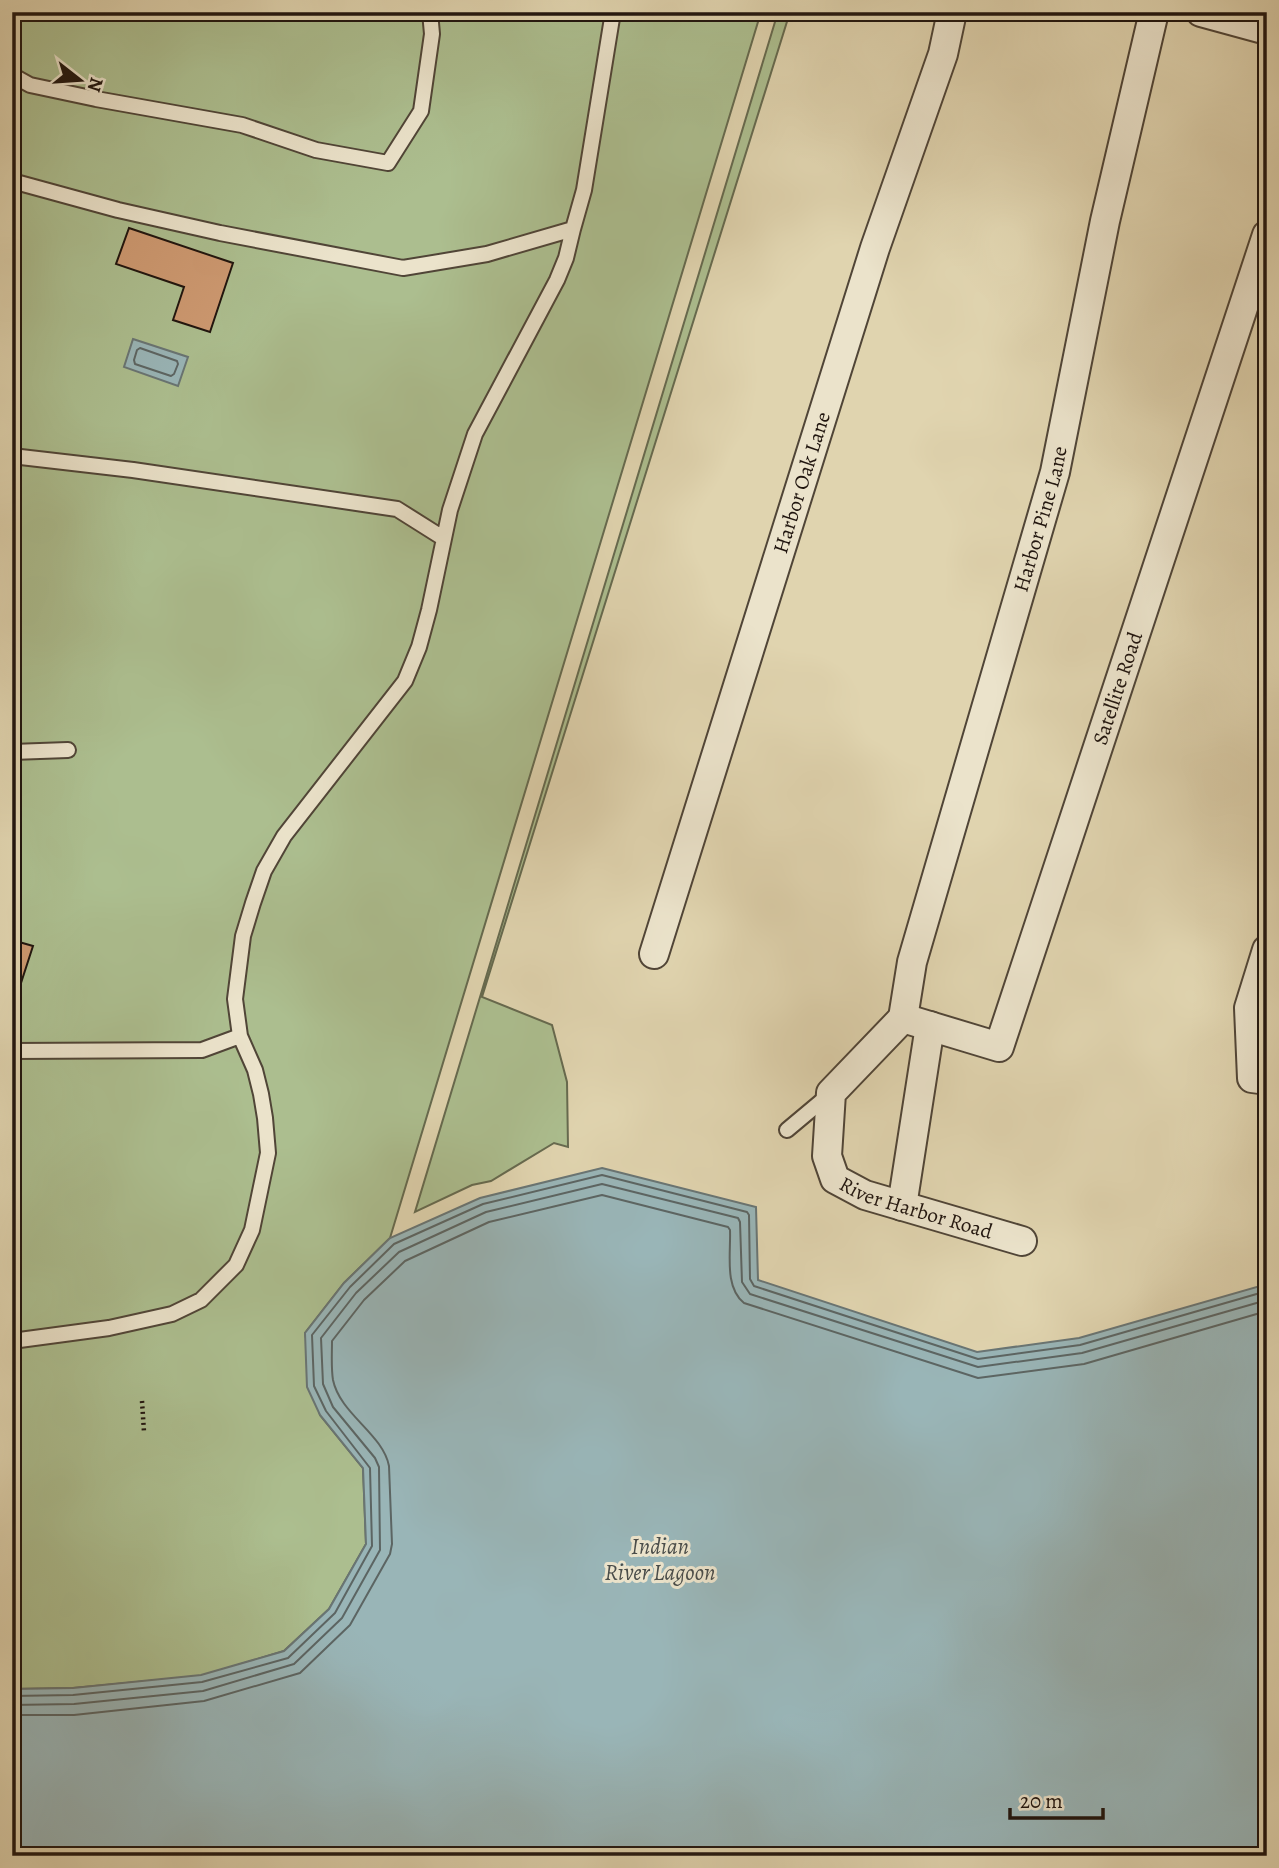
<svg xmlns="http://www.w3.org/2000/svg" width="1279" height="1868" viewBox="0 0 1279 1868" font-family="Alegreya,serif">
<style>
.green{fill:#acbe8f;stroke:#666a4f;stroke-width:2}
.water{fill:#99b5b7;stroke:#697574;stroke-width:2}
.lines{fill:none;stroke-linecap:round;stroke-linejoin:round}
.shore{stroke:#5c6563;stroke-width:2}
.building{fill:#cd9971;stroke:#20150f;stroke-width:2}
.lane-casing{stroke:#504537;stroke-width:18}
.street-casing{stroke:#504537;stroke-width:32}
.path{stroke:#20150f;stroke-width:4.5;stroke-dasharray:2 3.5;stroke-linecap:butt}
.lane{stroke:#ebe3cb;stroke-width:14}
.street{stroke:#ebe3cb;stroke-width:28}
.labels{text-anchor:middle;stroke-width:6;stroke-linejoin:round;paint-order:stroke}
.street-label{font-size:21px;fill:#20150f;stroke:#ebe3cb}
.water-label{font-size:23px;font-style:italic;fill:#4a4d4a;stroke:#ebe3cb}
</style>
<rect width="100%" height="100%" fill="#e0d4af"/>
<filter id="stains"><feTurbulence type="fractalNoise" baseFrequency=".00286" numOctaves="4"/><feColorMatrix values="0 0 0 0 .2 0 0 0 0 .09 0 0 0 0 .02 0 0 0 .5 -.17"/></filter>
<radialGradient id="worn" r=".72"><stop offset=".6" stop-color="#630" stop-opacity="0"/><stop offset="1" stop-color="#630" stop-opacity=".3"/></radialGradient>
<!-- green -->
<path class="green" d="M12 12H761L390 1238 344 1283 305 1333 320 1415 363 1468 366 1544 329 1609 284 1651 201 1676 73 1688 12 1689Z
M778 12H790L482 997 552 1025 567 1082 568 1147 554 1143 491 1181 472 1185 415 1212Z"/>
<!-- water -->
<path class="water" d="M133 339 188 357 178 386 124 367Z
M602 1168 756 1207 758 1280 977 1352 1079 1338 1267 1284V1856H12V1689L73 1688 201 1675 284 1651 329 1609 366 1544 363 1468 320 1415 307 1387 305 1333 344 1283 390 1238 480 1198Z"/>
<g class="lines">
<!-- shore -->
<path class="shore" d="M140 348 177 361 178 364 174 374 171 376 135 364 134 360 137 350Z
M12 1696 73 1695 202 1682 288 1658 335 1613 372 1546 370 1468 326 1411 314 1386 312 1335 350 1287 394 1244 483 1204 602 1175 747 1212 749 1215 750 1279 754 1286 978 1359 1080 1345 1267 1291
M12 1705 74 1704 203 1691 294 1664 342 1618 380 1550 379 1467 375 1458 333 1407 323 1384 321 1338 356 1293 399 1252 486 1212 602 1184 738 1218 740 1222 742 1282 750 1294 978 1367 1082 1353 1267 1300
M12 1715H74L204 1701 300 1673 350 1625 390 1554 392 1544 389 1466C383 1434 340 1414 333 1380 331 1368 332 1353 332 1341L364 1300 405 1261 489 1222 602 1195 728 1227 730 1230C731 1253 724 1287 744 1303L978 1378 1084 1364 1267 1311"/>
</g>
<!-- building -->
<path class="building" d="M129 228 233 263 210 332 173 320 184 287 116 264Z
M12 940 33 946 20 986 12 984Z"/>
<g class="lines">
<defs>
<path id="lane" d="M12 75 30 85 96 99 242 125 316 150 388 163 421 111 432 34 430 12
M12 181 118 210 220 233 403 268 487 254 573 229 584 190 613 12
M12 456 133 470 397 509 443 538
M12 752 68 750
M12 1051 202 1050 240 1036
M787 1130 830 1094
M12 1341 109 1328 172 1314 201 1300 236 1265 252 1230 268 1153 265 1118 261 1094 255 1070 240 1036 235 999 243 936 253 903 264 871 284 836 405 681 419 647 429 610 450 510 475 434 557 280 566 258 573 229"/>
<g id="street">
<path d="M1201 12 1267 30"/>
<path d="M1267 950 1249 1008 1252 1078 1267 1080"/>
<path id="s1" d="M654 954 875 248 943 54 952 12"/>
<path id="s2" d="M903 1018 912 962 1055 472 1105 221 1154 12"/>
<path id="s3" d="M903 1018 999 1047 1267 235"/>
<path id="s4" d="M903 1018 831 1093 827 1156 835 1179 865 1195 1022 1241"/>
<path d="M902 1206 930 1026"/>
</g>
</defs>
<!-- lane casing -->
<use href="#lane" class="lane-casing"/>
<!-- street casing -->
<use href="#street" class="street-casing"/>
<!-- path -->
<path class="path" d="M142 1401 144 1432"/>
<!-- lane -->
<use href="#lane" class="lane"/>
<!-- street -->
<use href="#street" class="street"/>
</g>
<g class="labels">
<!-- street labels -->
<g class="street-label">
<text dy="7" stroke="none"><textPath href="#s1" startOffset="494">Harbor Oak Lane</textPath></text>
<text dy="7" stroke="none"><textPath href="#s2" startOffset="518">Harbor Pine Lane</textPath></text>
<text dy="7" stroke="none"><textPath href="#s3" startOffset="478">Satellite Road</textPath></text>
<text dy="7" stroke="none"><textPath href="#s4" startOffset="278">River Harbor Road</textPath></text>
</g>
<!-- water labels -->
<g class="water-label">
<text x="660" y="1554">Indian<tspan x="660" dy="26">River Lagoon</tspan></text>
</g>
</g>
<!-- margin -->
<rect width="1279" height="1868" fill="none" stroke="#e0d4af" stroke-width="42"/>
<rect x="14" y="14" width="1251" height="1840" fill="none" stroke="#20150f" stroke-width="3.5"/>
<rect x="21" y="21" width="1237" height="1826" fill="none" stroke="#20150f" stroke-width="2"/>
<!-- north arrow -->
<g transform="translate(80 80) rotate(107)" stroke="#ebe3cb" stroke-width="5" paint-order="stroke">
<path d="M0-5L12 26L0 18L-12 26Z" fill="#20150f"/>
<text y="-10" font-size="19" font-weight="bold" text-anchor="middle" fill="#20150f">N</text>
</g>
<!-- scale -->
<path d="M1010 1808v10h93v-10" fill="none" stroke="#20150f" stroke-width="3.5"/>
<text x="1020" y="1808" font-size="21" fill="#20150f" stroke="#ebe3cb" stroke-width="5" paint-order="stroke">20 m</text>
<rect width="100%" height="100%" filter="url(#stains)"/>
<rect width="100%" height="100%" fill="url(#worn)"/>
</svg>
